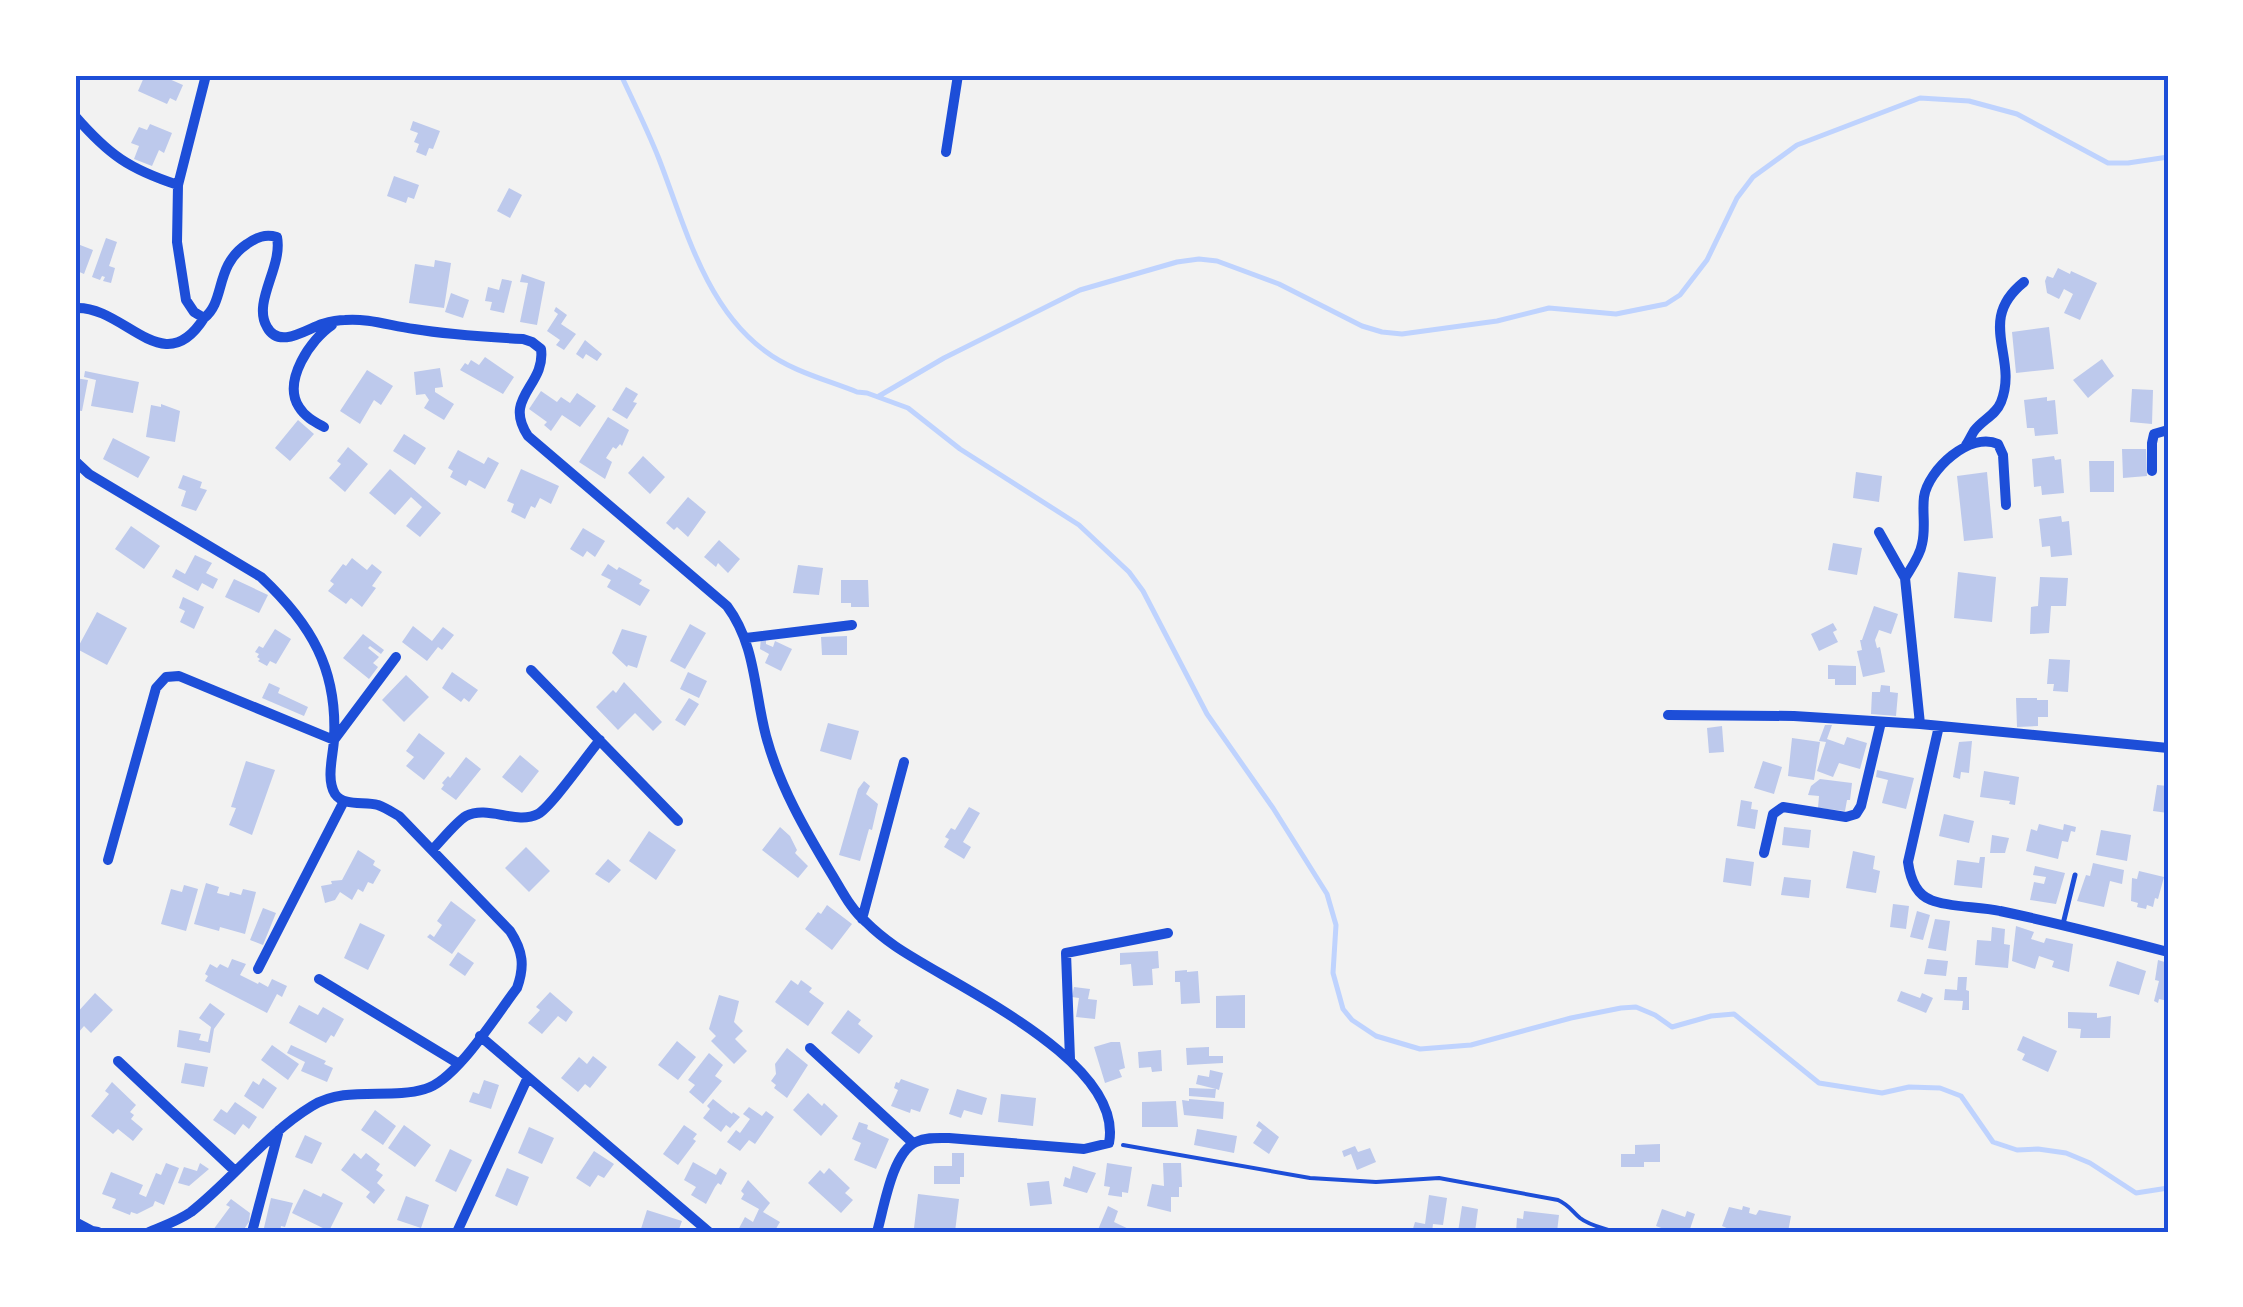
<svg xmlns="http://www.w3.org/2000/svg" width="2243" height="1307" viewBox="0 0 2243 1307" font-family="Quicksand,sans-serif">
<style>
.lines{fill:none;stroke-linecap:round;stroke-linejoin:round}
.stream{stroke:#bfd3fe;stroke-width:5}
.building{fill:#bdc9ec}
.path{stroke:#1d4ed8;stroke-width:4}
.service{stroke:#1d4ed8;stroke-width:5}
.minor{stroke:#1d4ed8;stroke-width:10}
.neatline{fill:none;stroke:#1d4ed8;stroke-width:4}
</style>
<rect width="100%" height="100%" fill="#f2f2f2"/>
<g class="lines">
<!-- stream -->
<path class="stream" d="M621 75C634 103 648 131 659 159 685 226 705 307 765 351 791 371 827 380 857 392L867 393 908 408 960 449 1079 525 1129 572 1143 591 1207 714 1273 808 1327 894 1336 925 1333 973 1343 1009 1352 1020 1376 1036 1420 1049 1471 1045 1571 1018 1621 1008 1636 1007 1655 1015 1672 1027 1711 1016 1734 1014 1819 1083 1882 1093 1909 1087 1940 1088 1961 1096 1993 1142 2017 1150 2038 1149 2066 1153 2090 1163 2136 1193 2168 1188
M879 396 944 358 1080 290 1177 262 1199 259 1217 261 1279 284 1362 326 1382 332 1402 334 1497 321 1549 308 1616 314 1666 304 1680 295 1707 260 1737 198 1753 177 1797 145 1920 98 1969 101 2017 114 2108 163H2128L2168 157"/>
</g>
<!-- building -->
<path class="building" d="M145 75H160L183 85 176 101 170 98 167 104 138 91Z
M413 121 440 131 433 149 429 148 426 156 416 152 419 144 414 142 418 133 410 130Z
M150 124 172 133 164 153 159 150 152 166 134 159 139 146 131 143 139 127 147 130Z
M394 176 419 185 414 199 408 197 406 203 387 196Z
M509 188 522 195 510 218 497 211Z
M106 238 117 242 109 266 115 268 111 283 103 281 105 277 102 276 100 280 92 277Z
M75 243 93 250 84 274 75 270Z
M435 260 451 263 444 308 409 303 415 264 434 267Z
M2058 268 2070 274 2071 271 2097 283 2080 320 2064 313 2073 294 2064 289 2059 299 2047 293 2045 281 2047 276 2053 278Z
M522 274 545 282 537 325 520 322 528 283 520 282Z
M502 279 512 281 504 313 490 310 492 302 485 301 488 287 499 290Z
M451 293 469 300 463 318 445 312Z
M556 307 567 315 561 324 576 334 564 350 556 345 560 340 547 331 558 314 554 311Z
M2049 327 2054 369 2016 373 2012 332Z
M585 340 602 354 597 361 586 354 583 359 576 354Z
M485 357 514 377 503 394 460 370 465 363 468 365 471 360 479 365Z
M2102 359 2114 376 2088 398 2073 380Z
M440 368 443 387 435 388V392L454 404 444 420 424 408 429 400 425 394 416 395 414 372Z
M367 370 393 386 381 405 374 400 360 424 340 411Z
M85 371 139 382 133 413 91 406 96 380 84 377Z
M75 378 88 380 82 411 75 410Z
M626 387 638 394 633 402 637 403 627 419 612 410Z
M2132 389 2153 390 2152 424 2130 422Z
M541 391 557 402 561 397 570 403 577 393 596 406 580 427 562 415 551 431 544 425 547 422 529 409Z
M2047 397V401L2055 400 2058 434 2035 436 2034 428H2027L2024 400Z
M161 404 180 411 175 442 146 437 151 405 161 407Z
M608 417 629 430 622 446 620 444 616 449 613 447 606 458 612 462 605 479 579 462Z
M298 420 314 434 290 461 275 448Z
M404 434 426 448 415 465 393 451Z
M113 438 150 457 138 478 103 459Z
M348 447 368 464 345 492 329 478 341 464 337 461Z
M2122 449H2146L2147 476 2123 478Z
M458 450 484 464 488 457 499 463 485 489 469 480 466 486 450 477 453 471 448 468Z
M643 456 665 477 650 494 628 473Z
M2054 456 2055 460 2061 459 2064 493 2042 495 2041 486 2034 487 2032 459Z
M2089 461H2114V492H2090Z
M390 469 441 513 420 537 406 526 422 507 411 497 395 515 369 493Z
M521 469 559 486 551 504 540 498 535 508 531 506 525 519 511 512 514 504 507 501Z
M1856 472 1882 476 1879 502 1853 498Z
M1987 472 1993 538 1964 541 1957 476Z
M183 475 202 482 200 488 207 490 196 511 181 506 186 491 178 488Z
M688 497 706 512 688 537 677 527 674 530 666 523Z
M2061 516 2062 522 2069 521 2072 555 2051 557 2050 546 2042 547 2039 519Z
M131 526 160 546 144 569 115 549Z
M583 528 605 541 595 557 587 551 583 557 570 549Z
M719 540 740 559 728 573 718 563 716 567 704 557Z
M1833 543 1862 548 1857 575 1828 570Z
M195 555 212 563 206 573 218 579 213 589 202 583 198 591 172 577 176 569 185 574Z
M352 558 367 570 372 564 382 572 372 586 376 588 362 607 351 598 346 604 328 591 334 584 330 581 343 564 346 566Z
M608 564 617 570 619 567 642 580 639 584 650 590 640 606 607 587 611 580 601 575Z
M798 565 823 568 819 595 793 593Z
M1958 572 1996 577 1992 622 1954 618Z
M2040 577 2068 578 2066 606H2051L2049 633 2030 634 2031 607 2038 606Z
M234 579 268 595 259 613 225 597Z
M841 580H868L869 607H851V603H841Z
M183 597 204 607 194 629 180 622 185 611 179 608Z
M1874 606 1898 614 1891 634 1879 630 1875 640 1877 648 1880 647 1885 672 1863 677 1857 651 1862 650 1860 640H1862Z
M97 612 127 628 107 665 77 649Z
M1833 623 1837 630 1833 632 1838 642 1819 651 1811 634Z
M690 624 706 633 685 669 670 661Z
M413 626 432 641 443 627 454 635 442 650 438 647 427 661 402 642Z
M275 629 291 639 276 664 270 661 267 666 258 661 260 659 257 657 259 654 255 652 259 646 263 648Z
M622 629 647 636 637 668 628 665 627 667 612 653Z
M363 634 384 650 381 654 370 646 368 648 379 657 373 663 378 667 369 679 343 658Z
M766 636V644L773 647 775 641 792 649 781 671 765 663 769 654 760 649 761 637Z
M847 636V655H822L821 637Z
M2049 659 2070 660 2068 692 2053 691 2054 684H2047Z
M1828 665 1856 666V685H1835V679H1828Z
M452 672 478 690 469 702 464 698 461 702 442 688Z
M688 672 707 681 699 698 680 689Z
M406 675 429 697 404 722 382 700Z
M624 682 662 722 653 731 635 713 618 730 596 707 613 690 616 693Z
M269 683 280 688 278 693 308 707 304 716 262 698Z
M1881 685 1890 686V692L1898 693 1896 716 1871 714 1872 692H1880Z
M689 698 699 704 685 726 675 720Z
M2016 698H2037V700H2048V717H2038V726L2017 727Z
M828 723 859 731 851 760 820 751Z
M1825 725H1832L1827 739 1844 745 1847 737 1867 743 1860 769 1839 763 1833 777 1817 771 1826 742 1819 741Z
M1722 726 1724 752 1709 753 1707 728Z
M419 733 445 753 424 780 406 766 414 757 406 751Z
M1792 738 1820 742 1814 780 1788 776Z
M1972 741 1969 773 1961 772 1960 779 1953 777 1959 742Z
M520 755 539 771 522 793 502 777Z
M466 757 481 769 456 800 441 789 444 785 442 783 448 776 450 778Z
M246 761 275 770 252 835 229 825 236 808 231 807Z
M1763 761 1782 767 1774 794 1754 788Z
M1877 770 1914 778 1906 809 1882 803 1888 780 1876 777Z
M1984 771 2019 777 2015 805 2009 804 2010 801 1980 797Z
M1820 779 1852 783 1850 800H1847L1845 811 1818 808 1819 796 1808 795 1811 786Z
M864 781 870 786 866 794 878 804 872 830 869 829 860 861 839 855 858 789Z
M2157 785 2168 786V813L2153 811Z
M1741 800 1752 802 1751 809 1758 810 1755 829 1737 826Z
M969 807 980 813 963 842 971 847 964 859 944 847 949 839 945 837 951 828 955 830Z
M1944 814 1974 821 1969 843 1939 836Z
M2039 824 2063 830 2064 824 2076 827 2075 832 2071 831 2068 842 2062 841 2058 859 2026 851 2031 829 2037 831Z
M780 827 790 836 797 850 795 853 808 866 798 878 762 850Z
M1784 827 1811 830 1809 848 1782 845Z
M2101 830 2131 835 2127 861 2096 855Z
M649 831 676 850 656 880 629 861Z
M1992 835 2009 838 2005 853H1990Z
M526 847 550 871 529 892 505 868Z
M358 850 375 861 373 865 381 870 373 884 368 882 363 892 358 889 352 900 340 892 335 900 325 903 321 886 332 884 331 881 342 880Z
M1853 851 1875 856 1873 869 1880 871 1876 893 1846 888Z
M1980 857H1985L1982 888 1954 885 1957 860 1979 863Z
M1726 858 1754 862 1751 886 1723 882Z
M608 859 621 870 609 883 595 874Z
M2093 863 2124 870 2122 884 2110 881 2104 907 2077 901 2086 875 2090 876Z
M2035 866 2065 873 2056 904 2030 900 2034 882 2044 884 2046 877 2033 875Z
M2139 871 2164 877 2158 899 2155 898 2153 907 2147 905 2146 909 2137 907 2138 903 2131 901 2132 878 2137 879Z
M1784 877 1811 880 1809 898 1781 895Z
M206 883 219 887 217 893 229 896 230 892 241 895 243 889 256 892 245 934 220 927 219 931 194 924Z
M184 885 198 889 186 931 161 924 171 889 182 892Z
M451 901 476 920 452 954 427 937 430 934 434 937 442 925 437 921Z
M1893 904 1909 906 1906 929 1890 927Z
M827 905 852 924 832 950 805 929 818 912 821 914Z
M263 908 276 913 263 945 250 940Z
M1917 911 1930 915 1923 940 1910 937Z
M1935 919 1950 921 1946 951 1928 948Z
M360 923 385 935 368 970 344 958Z
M2016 926 2034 932 2031 939 2044 943 2046 938 2073 944 2069 972 2052 967 2054 961 2039 956 2035 969 2012 961Z
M1992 927 2005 929 2004 944 2010 945 2008 968 1975 965 1977 940 1991 941Z
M1158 951 1159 968 1152 969 1153 985 1133 986 1131 964 1120 965V953Z
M458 952 474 963 465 976 449 965Z
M232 959 246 964 240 975 258 984 259 982 268 987 272 979 287 986 282 997 277 994 267 1013 205 981 208 976 205 974 210 964 217 968 220 964 228 968Z
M1927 959 1948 961 1946 976 1924 974Z
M2158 960 2168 963 2165 977 2168 978V1001L2159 999 2158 1003 2154 1001 2159 981 2155 980Z
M2117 961 2146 971 2139 995 2109 986Z
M1187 970V972L1198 971 1200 1003 1181 1004 1180 982H1175V971Z
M1958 977H1967L1966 990 1969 991V1010H1962L1963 1001 1944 1000 1945 989 1957 990Z
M791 980 798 985 801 980 812 988 809 992 824 1003 808 1026 775 1002Z
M1074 987 1090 989 1088 999 1097 1000 1095 1019 1076 1017 1079 998 1072 997Z
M1901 991 1920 998 1922 993 1933 998 1926 1013 1897 1001Z
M550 992 573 1012 566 1022 558 1016 542 1034 528 1023 540 1010 536 1007Z
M95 993 113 1010 91 1033 84 1026 78 1033 75 1030V1015Z
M719 995 739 1001 734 1022 743 1031 735 1039 747 1051 734 1064 711 1041 716 1036 709 1029Z
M1245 995V1028H1216V996Z
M210 1003 225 1014 214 1029 210 1053 177 1047 179 1030 201 1034 199 1040 208 1042 211 1027 199 1018Z
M299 1005 318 1015 323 1007 344 1019 334 1037 331 1035 326 1043 289 1023Z
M848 1010 861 1020 858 1024 873 1036 859 1054 831 1033Z
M2068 1012 2097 1013V1018L2111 1016 2110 1038H2080L2081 1029 2068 1028Z
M2023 1036 2057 1051 2048 1072 2022 1060 2025 1054 2017 1050Z
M677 1041 696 1057 678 1080 658 1065Z
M1111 1042H1120L1125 1068 1119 1070 1122 1077 1105 1083 1094 1047Z
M272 1045 299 1064 288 1080 261 1060Z
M291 1045 326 1061 324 1064 333 1068 327 1082 301 1071 305 1062 287 1053Z
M1209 1047V1056H1223V1063L1187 1065 1186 1048Z
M787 1048 808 1065 787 1098 774 1088 776 1085 771 1081 776 1074 775 1064Z
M1161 1050 1162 1071 1152 1072 1151 1067 1139 1068 1138 1052Z
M709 1053 723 1065 715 1076 722 1081 703 1104 689 1092 695 1085 688 1080Z
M593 1056 607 1067 590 1088 585 1084 578 1092 561 1078 579 1057 587 1064Z
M185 1063 208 1067 204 1087 181 1083Z
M1210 1070 1223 1073 1219 1090 1216 1089 1215 1098 1189 1096V1088L1216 1089 1196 1084 1198 1075 1209 1077Z
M263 1078 277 1088 263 1109 244 1096 253 1081 259 1085Z
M901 1079 929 1089 920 1112 911 1109 910 1113 891 1106 898 1090 894 1088 896 1082 899 1083Z
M484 1080 499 1085 491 1109 469 1102 473 1092 479 1094Z
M112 1082 136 1105 130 1112 134 1115 131 1119 143 1129 133 1141 118 1129 113 1134 91 1116 109 1094 105 1091Z
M957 1089 987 1098 982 1115 964 1110 961 1118 949 1114Z
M808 1093 822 1106 824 1103 838 1116 821 1136 793 1110Z
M1001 1094 1036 1098 1033 1126 998 1122Z
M713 1099 732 1114 733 1112 740 1117 730 1128 726 1125 721 1132 703 1118 710 1109 707 1106Z
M1189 1099 1224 1102 1223 1119 1184 1115 1182 1100 1189 1101Z
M1176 1101 1178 1127H1142V1102Z
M235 1102 257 1117 249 1129 243 1124 235 1135 213 1120 221 1109 227 1113Z
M749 1107 762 1116 766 1111 774 1117 755 1144 749 1140 740 1151 727 1142 736 1130 740 1133 750 1119 743 1114Z
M375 1110 396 1126 383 1145 361 1130Z
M1259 1121 1279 1137 1269 1154 1253 1143 1262 1130 1256 1126Z
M859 1122 868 1125 867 1129 889 1139 876 1169 854 1160 861 1143 852 1139Z
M404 1125 431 1145 415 1167 388 1148Z
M684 1125 697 1134 693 1139 696 1141 678 1165 663 1154Z
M529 1127 554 1138 542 1164 518 1153Z
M1197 1129 1237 1136 1234 1153 1194 1145Z
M305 1135 322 1143 312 1164 295 1157Z
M1660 1144V1162H1644V1167H1621V1154H1635V1145Z
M1355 1146 1358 1152 1370 1148 1376 1162 1357 1170 1351 1154 1344 1157 1342 1151Z
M450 1149 472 1160 456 1192 435 1181Z
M594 1151 614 1164 604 1178 598 1175 590 1187 576 1178Z
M354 1153 361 1159 366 1153 380 1164 376 1170 383 1175 377 1183 385 1190 374 1204 366 1197 370 1192 341 1170Z
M952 1153H964V1177H960V1184H934V1166H952Z
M693 1162 716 1175 720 1168 727 1173 721 1185 718 1183 715 1187 706 1204 691 1195 696 1187 684 1180Z
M166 1163 179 1168 164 1205 155 1201 153 1206 137 1214 131 1212 130 1215 112 1208 116 1199 102 1194 111 1172 143 1185 139 1194 146 1197 156 1173 161 1175Z
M200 1163 209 1169 189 1186 178 1183 184 1167 197 1171Z
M1107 1163 1132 1167 1128 1193 1122 1192V1197L1108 1195 1110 1187 1104 1186Z
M1163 1163H1181L1182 1187H1179V1197H1171V1212L1147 1206 1152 1184 1164 1186Z
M1073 1166 1096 1173 1087 1193 1063 1186 1065 1177 1070 1179Z
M507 1168 529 1177 517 1206 495 1196Z
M829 1168 850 1188 845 1193 853 1200 841 1213 808 1183 820 1170 824 1174Z
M748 1180 770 1203 763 1212 780 1222 774 1232H737L745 1217 753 1222 759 1209 741 1199 744 1194 741 1191Z
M1049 1181 1052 1204 1030 1206 1027 1183Z
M304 1189 321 1197 323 1193 343 1203 329 1231 292 1213Z
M918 1194 959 1199 955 1232 914 1228Z
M1429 1195 1447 1198 1443 1225 1433 1224 1432 1232H1412L1415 1222 1425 1224Z
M406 1196 429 1205 421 1228 397 1220Z
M271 1198 293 1203 285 1227 281 1226 280 1232H263Z
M231 1199 250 1213 249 1222 242 1232H215L213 1230 230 1207 226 1205Z
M1108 1206 1118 1211 1114 1222 1135 1232H1097Z
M1462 1206 1478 1209 1475 1232H1458Z
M1743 1206 1750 1208 1749 1213 1756 1215 1759 1210 1791 1216 1788 1232H1736L1722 1226 1729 1207 1742 1210Z
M1662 1209 1685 1217 1687 1211 1695 1214 1689 1232H1672L1656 1226Z
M647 1210 682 1221 678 1232H640Z
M1524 1211 1559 1215 1557 1232H1516L1517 1218 1523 1219Z"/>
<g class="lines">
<!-- path -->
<path class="path" d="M1123 1145 1310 1178 1376 1182 1439 1178 1558 1200C1569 1205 1572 1211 1580 1218 1590 1226 1604 1228 1615 1232"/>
<!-- service -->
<path class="service" d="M2063 924 2075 875"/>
<!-- minor -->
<path class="minor" d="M206 75 178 185 177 242 186 300 194 312 204 318C226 301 214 266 247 244 257 237 265 234 277 237 283 267 252 302 267 327 279 349 305 330 322 324 329 322 337 320 345 320 368 318 391 326 414 329 450 335 486 337 523 339L532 342 541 349C546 386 502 397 528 436L727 606C756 645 754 691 766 736 779 785 805 830 831 873 841 889 851 910 866 922 875 931 885 939 895 946 951 985 1125 1060 1109 1143L1084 1149 949 1138C938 1138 926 1137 916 1142 892 1153 884 1208 877 1232
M75 116C109 155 129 169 178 185
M946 152 958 75
M75 308C125 305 163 383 204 318
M324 427C315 422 305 417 299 407 282 381 311 339 332 325
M1966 445C1969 441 1971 436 1974 431 1982 420 1996 415 2001 402 2019 357 1975 321 2024 282
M75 461 89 474 261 577C311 624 338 669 334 740 333 756 326 779 335 794 344 807 364 801 378 805 386 808 392 812 399 816L510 931C523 951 525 966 517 988 497 1014 456 1081 425 1089 389 1100 346 1085 312 1106 266 1134 233 1179 191 1212 178 1221 163 1226 149 1232
M2152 471V443L2154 434 2168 430
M1879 532 1905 578 1920 724
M1905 578C1911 568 1920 556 1922 544 1926 528 1922 512 1924 497 1928 470 1970 431 1998 444L2003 455 2006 505
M746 638 852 625
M531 670 678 821
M1668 715 1794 716 1920 724 2168 748
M1939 726 1908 862C1910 877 1915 894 1931 900 1950 908 1980 906 2000 911 2057 923 2112 937 2168 952
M432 850C441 841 456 822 466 816 488 805 516 825 538 814 552 806 587 755 600 740
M1764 853 1773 814 1783 807 1846 817 1856 814 1861 806 1881 722
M108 860 156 688 166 677 179 676 334 740 396 657
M862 919 904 762
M258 969 344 801
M319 979 459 1064
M480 1036 709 1232
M810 1048 913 1143
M1070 1059 1066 953 1168 933
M118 1061 235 1171
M75 1222 92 1231 98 1232
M252 1232 279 1130
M457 1232 528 1077"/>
</g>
<!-- border -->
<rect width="2243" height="1307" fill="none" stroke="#ffffff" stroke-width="155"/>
<rect x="78" y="78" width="2088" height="1152" class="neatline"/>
</svg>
